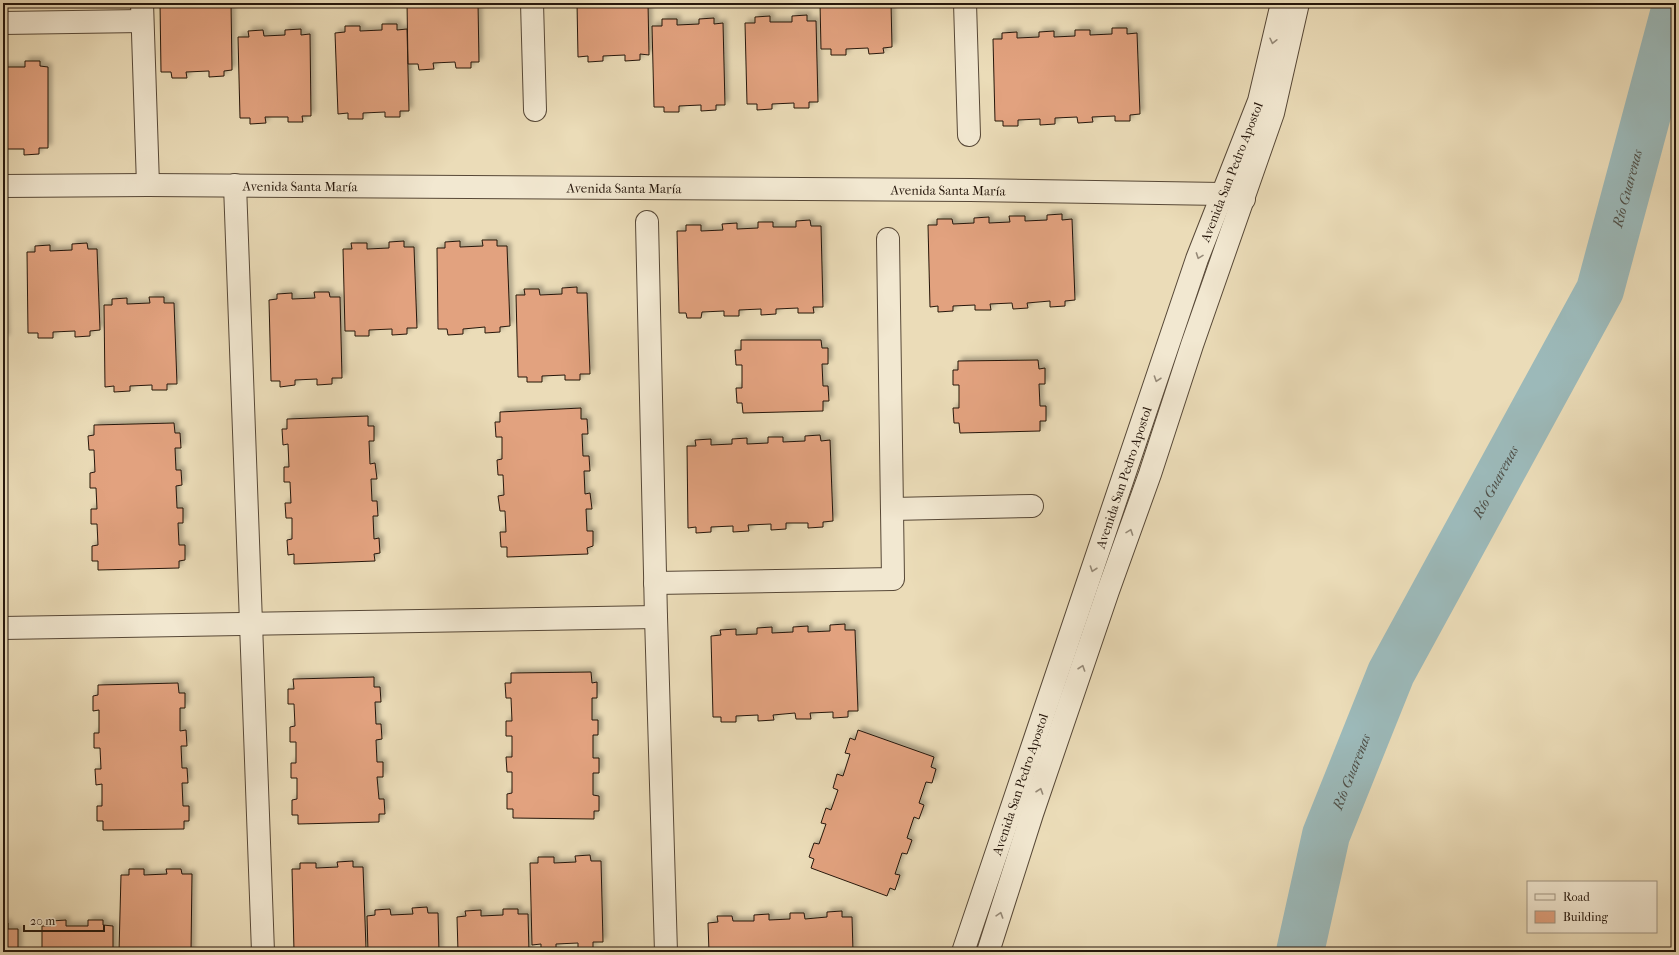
<svg xmlns="http://www.w3.org/2000/svg" width="1679" height="955" viewBox="0 0 1679 955" font-family="'IM FELL French Canon',serif">
<style>
.lines{fill:none;stroke-linecap:round;stroke-linejoin:round}
.river{stroke:#9cb9b9;stroke-width:48}
.building{fill:#e2a27f;stroke:#26170c;filter:url(#shadow)}
.minor-casing{stroke:#574837;stroke-width:24}
.minor{stroke:#f2e8d1;stroke-width:22}
.oneway{stroke:#968a78}
.labels{text-anchor:middle;stroke-width:4;stroke-linejoin:round;paint-order:stroke}
.street-label{font-size:13px;fill:#26170c;stroke:#f2e8d1}
.water-label{font-size:14px;font-style:italic;fill:#4f5049;stroke:#f2e8d1}
</style>
<defs>
<filter id="shadow"><feDropShadow dx="3.5" dy="-3.5" stdDeviation="2" flood-color="#0004"/></filter>
</defs>
<rect width="100%" height="100%" fill="#ebdcb8"/>
<filter id="stains"><feTurbulence type="fractalNoise" baseFrequency=".005" numOctaves="4"/><feColorMatrix values="0 0 0 0 .2 0 0 0 0 .09 0 0 0 0 .02 0 0 0 .5 -.17"/></filter>
<radialGradient id="worn" r=".72"><stop offset=".6" stop-color="#630" stop-opacity="0"/><stop offset="1" stop-color="#630" stop-opacity=".3"/></radialGradient>
<g class="lines">
<!-- river -->
<path class="river" id="s1" d="M1300 952 1326 835 1391 673 1600 290 1676 6"/>
</g>
<!-- building -->
<path class="building" d="M160 3H231L232 70 224 71V76L209 77V71L186 72 187 78H172L171 72H161Z
M407 3H478L479 62H471V68H456L455 62 433 63 434 69 419 70 418 64H408Z
M577 3H648L649 55 640 54V60L625 61V55L603 56V61L588 62V56L578 57Z
M820 3H891L892 47 883 48 884 53 869 54 868 48 846 49V55H831V49H821Z
M807 15V21H816L818 102H809V108H794V103L772 104V109L757 110V104H747L745 23H755V17L770 16V22H792V16Z
M714 18V24L723 23 725 105H716V110L701 111V105L679 106V112H664V107H654L652 26H662V19H677V25L699 24V19Z
M382 24H397V30L407 29 409 111H400V117H385V112L363 113V119H348V113L338 114 335 33 345 32V26H360V31L382 30Z
M1112 28H1127V34L1137 33 1140 114 1130 115V121H1115V116L1092 117 1093 122 1078 123 1077 117 1055 118V124L1040 125V119L1018 120V126H1003V121H995L993 39H1002V33L1017 32V38L1039 37V32L1054 31V37L1075 36V30H1090V35L1112 34Z
M301 29V35L310 34 311 116H302L303 122H288V117H265L266 123 250 124V118H240L238 37H249L248 31 263 30 264 36 285 35V30Z
M25 61H40V66L48 67V148H39V154L24 155V149H3V67H25Z
M1062 214V220L1072 219 1075 300 1065 301V306L1050 307V301L1027 303 1028 308 1013 309 1012 303 990 304 991 310H975V305L953 306V311L938 312V306L930 307 928 225H937V219H952L953 224 974 223V218L989 217V223L1010 222 1009 216H1025V221L1047 220V215Z
M810 220 811 226H821L823 307H813L814 313H798V308L776 309V314L761 315V309L739 310V316H724V311L702 312 701 318H687L686 313H679L677 231H686V225H701V231L723 230 722 224 737 223V229L758 228V222H773V227H796V221Z
M482 240H497V246H507L510 326 500 327V332L485 333V327L463 329V334L448 335 447 329H438L437 248H445V242L460 241V247L483 246Z
M404 241V247H414L417 328H407V334L392 335V329L369 330V336H355V331H345L343 249H352L351 243H367V249L389 248V242Z
M87 243 88 249H97L100 330 90 331V336L75 337V331L53 332V338H38V333H28L27 252H35V246L50 245V251L72 250V244Z
M3 257 6 338 3 339Z
M577 287V293H587L590 374H580V380H565V375L542 376V382H527V377H518L516 295H525L524 289H539L540 295 562 294V288Z
M314 292H329L330 297H340L342 378H332V384L317 385V379L295 380V385L280 387V381H271L269 300 277 299V294L292 293V299L315 298Z
M149 297H164V303H174L177 384H167V390H152V385L130 386V391L114 392V386L105 387 104 305H112V299L127 298V304L150 303Z
M741 340H821L822 348H828V364H822L823 386H828L829 401H823V411L743 413 742 403H737L736 388H742V365H736L735 350H741Z
M1038 360 1039 369 1045 368V384H1039L1040 406H1046V421H1040V431L960 433 959 423H954L953 408H959V385H953V370H958V361Z
M581 408V419H587L588 434H582L583 456H589L590 471H584L585 494 590 493 592 509H586L587 531H593V546L587 548 588 554 507 557V547H501L500 532H506L505 511H500L498 496 504 495 503 475H498L497 460 502 459V437H496L495 422H500V412Z
M368 416V426H374V441H369L370 464 375 463 377 479H371L372 501H377L378 516H373L374 539 379 538 380 553 374 554 375 561 294 564V554L288 555 287 540 292 539V518H286L285 503H291L290 482H284V467H289L288 444 283 445 282 429H287V419Z
M174 423 175 433H180L181 448H175L176 470H181L182 485 176 486 177 508H183V523H178L179 545H185V560L179 561V568L98 570V561H92V546L98 545 97 524H91V509H97L96 488H90V473L95 472 94 450H89L88 436 94 435V425Z
M820 435 821 441 830 440 833 521 823 522V527L808 528V523H786V529L771 530V524L748 525 749 531 733 532V526L711 527V532L696 533V527L688 528 687 446H696L695 440 711 439V445L732 444V439L747 438V444L768 443V437H783V442L805 441V436Z
M845 624V630H855L858 711H848V717L833 718V712L810 713 811 719H796L795 713 773 715 774 720 758 721V715L736 716V722H721V717H713L711 636 721 635 720 630 736 629V635L757 634V628L772 627V633L793 632V627L808 626V632L830 631V625Z
M591 672 592 683 597 682V698H592V720H598V735H593V758H599V773H593V795L599 796V811H594V819L513 818V809H507V794L512 793V772H507L506 757H512V736H506V721H512L511 698H506L505 683H511V673Z
M374 677V687H380L381 702H375L376 724H381L382 739 376 740 377 762H383V777H377L379 799H384L385 814H379V822L298 824V815H292V800L297 799V778H291V763H296V742H290V727L295 726 294 704H288V689H294L293 679Z
M178 683 179 693H185V708H180V731L186 730 187 746H181L182 768H187L188 783H182L183 806H189V821H184V829L103 830V821H97V806H102V784L96 785 95 769H101L100 748H94V733H99V710L93 711V696L98 695V685Z
M858 730 934 757 931 767 936 769 932 783 926 782 919 803 924 805 919 819 914 817 907 838 912 840 907 854 902 853 895 874 900 875 895 890 890 888 887 896 811 868 814 859 809 857 814 843 819 844 826 824 821 823 826 808 831 810 838 790 833 788 837 774 843 776 850 754 845 753 850 738 855 740Z
M590 855 591 861H601L603 942H593V948H578V943L556 944V949L541 950V944L532 945 530 863H538V857H554V863L576 862 575 856Z
M353 861V867H363L366 948H355V952H340V949L318 950V952L294 951 292 869H300V863H316V868L338 867 337 862Z
M129 869H144V875L167 874 166 869H181L182 874H192L191 952H119L121 875H129Z
M427 907 428 913H438L439 952H368L367 916 375 915V910L390 909 391 915 413 914 412 908Z
M503 909H518V914H528L529 952H458L457 917 466 916 465 911 481 910V916L503 915Z
M842 911V917H852L853 952H709L708 923 718 922 717 916H732L733 921H754V915L769 914V920L790 919V913H804L805 919 827 917V912Z
M66 920V926H88V920H103V925L113 926V952H42V926H51V921Z
M3 923H8V929H18V952H3Z"/>
<g class="lines">
<defs>
<g id="minor">
<path d="M142 3 148 185"/>
<path d="M532 3 535 110"/>
<path d="M965 3 969 135"/>
<path d="M3 23 142 21"/>
<path d="M235 185 263 952"/>
<path id="s2" d="M3 186 148 185 970 190 1222 194 1244 199"/>
<path d="M647 222 656 617 666 952"/>
<path d="M892 509 1032 506"/>
<path d="M655 583 893 579 888 239"/>
<path d="M3 628 656 617"/>
<path id="s3" d="M963 952 1197 259 1259 101 1282 3"/>
<path d="M988 952 1032 814 1108 591 1150 474 1192 345 1273 113 1298 3"/>
</g>
</defs>
<!-- minor casing -->
<use href="#minor" class="minor-casing"/>
<!-- minor -->
<use href="#minor" class="minor"/>
</g>
<!-- one-way arrows -->
<defs><path id="oneway-chevron" d="M-2-3.5L2.5 0L-2 3.5" fill="none" stroke-width="1.6" stroke-linecap="round" stroke-linejoin="round"/></defs>
<g class="oneway">
<use href="#oneway-chevron" transform="translate(1273 41) rotate(103)"/>
<use href="#oneway-chevron" transform="translate(1199 256) rotate(110)"/>
<use href="#oneway-chevron" transform="translate(1157 379) rotate(109)"/>
<use href="#oneway-chevron" transform="translate(1130 532) rotate(-70)"/>
<use href="#oneway-chevron" transform="translate(1093 569) rotate(109)"/>
<use href="#oneway-chevron" transform="translate(1082 668) rotate(-71)"/>
<use href="#oneway-chevron" transform="translate(1040 791) rotate(-71)"/>
<use href="#oneway-chevron" transform="translate(1000 915) rotate(-72)"/>
</g>
<g class="labels">
<!-- street labels -->
<g class="street-label">
<text dy="5" stroke="none"><textPath href="#s3" startOffset="825">Avenida San Pedro Apostol</textPath></text>
<text dy="5" stroke="none"><textPath href="#s2" startOffset="297">Avenida Santa María</textPath></text>
<text dy="5" stroke="none"><textPath href="#s2" startOffset="621">Avenida Santa María</textPath></text>
<text dy="5" stroke="none"><textPath href="#s2" startOffset="945">Avenida Santa María</textPath></text>
<text dy="5" stroke="none"><textPath href="#s3" startOffset="501">Avenida San Pedro Apostol</textPath></text>
<text dy="5" stroke="none"><textPath href="#s3" startOffset="177">Avenida San Pedro Apostol</textPath></text>
</g>
<!-- water labels -->
<g class="water-label">
<text dy="5" stroke="none"><textPath href="#s1" startOffset="836">Río Guarenas</textPath></text>
<text dy="5" stroke="none"><textPath href="#s1" startOffset="512">Río Guarenas</textPath></text>
<text dy="5" stroke="none"><textPath href="#s1" startOffset="188">Río Guarenas</textPath></text>
</g>
</g>
<!-- margin -->
<rect width="1679" height="955" fill="none" stroke="#ebdcb8" stroke-width="16"/>
<rect x="4" y="4" width="1671" height="947" fill="none" stroke="#26170c" stroke-width="2"/>
<rect x="8" y="8" width="1663" height="939" fill="none" stroke="#26170c"/>
<!-- legend -->
<rect x="1527" y="881" width="130" height="52" fill="#f2e8d1" stroke="#a09482"/>
<rect x="1535" y="894" width="20" height="6" fill="#f2e8d1" stroke="#a09482"/>
<text x="1563" y="901" font-size="12" fill="#26170c">Road</text>
<rect x="1535" y="911" width="20" height="12" fill="#e2a27f" stroke="#a09482"/>
<text x="1563" y="921" font-size="12" fill="#26170c">Building</text>
<!-- scale -->
<path d="M24 925v6h80v-6" fill="none" stroke="#26170c" stroke-width="2"/>
<text x="30" y="925" font-size="12" fill="#26170c" stroke="#f2e8d1" stroke-width="3" paint-order="stroke">20 m</text>
<rect width="100%" height="100%" filter="url(#stains)"/>
<rect width="100%" height="100%" fill="url(#worn)"/>
</svg>
